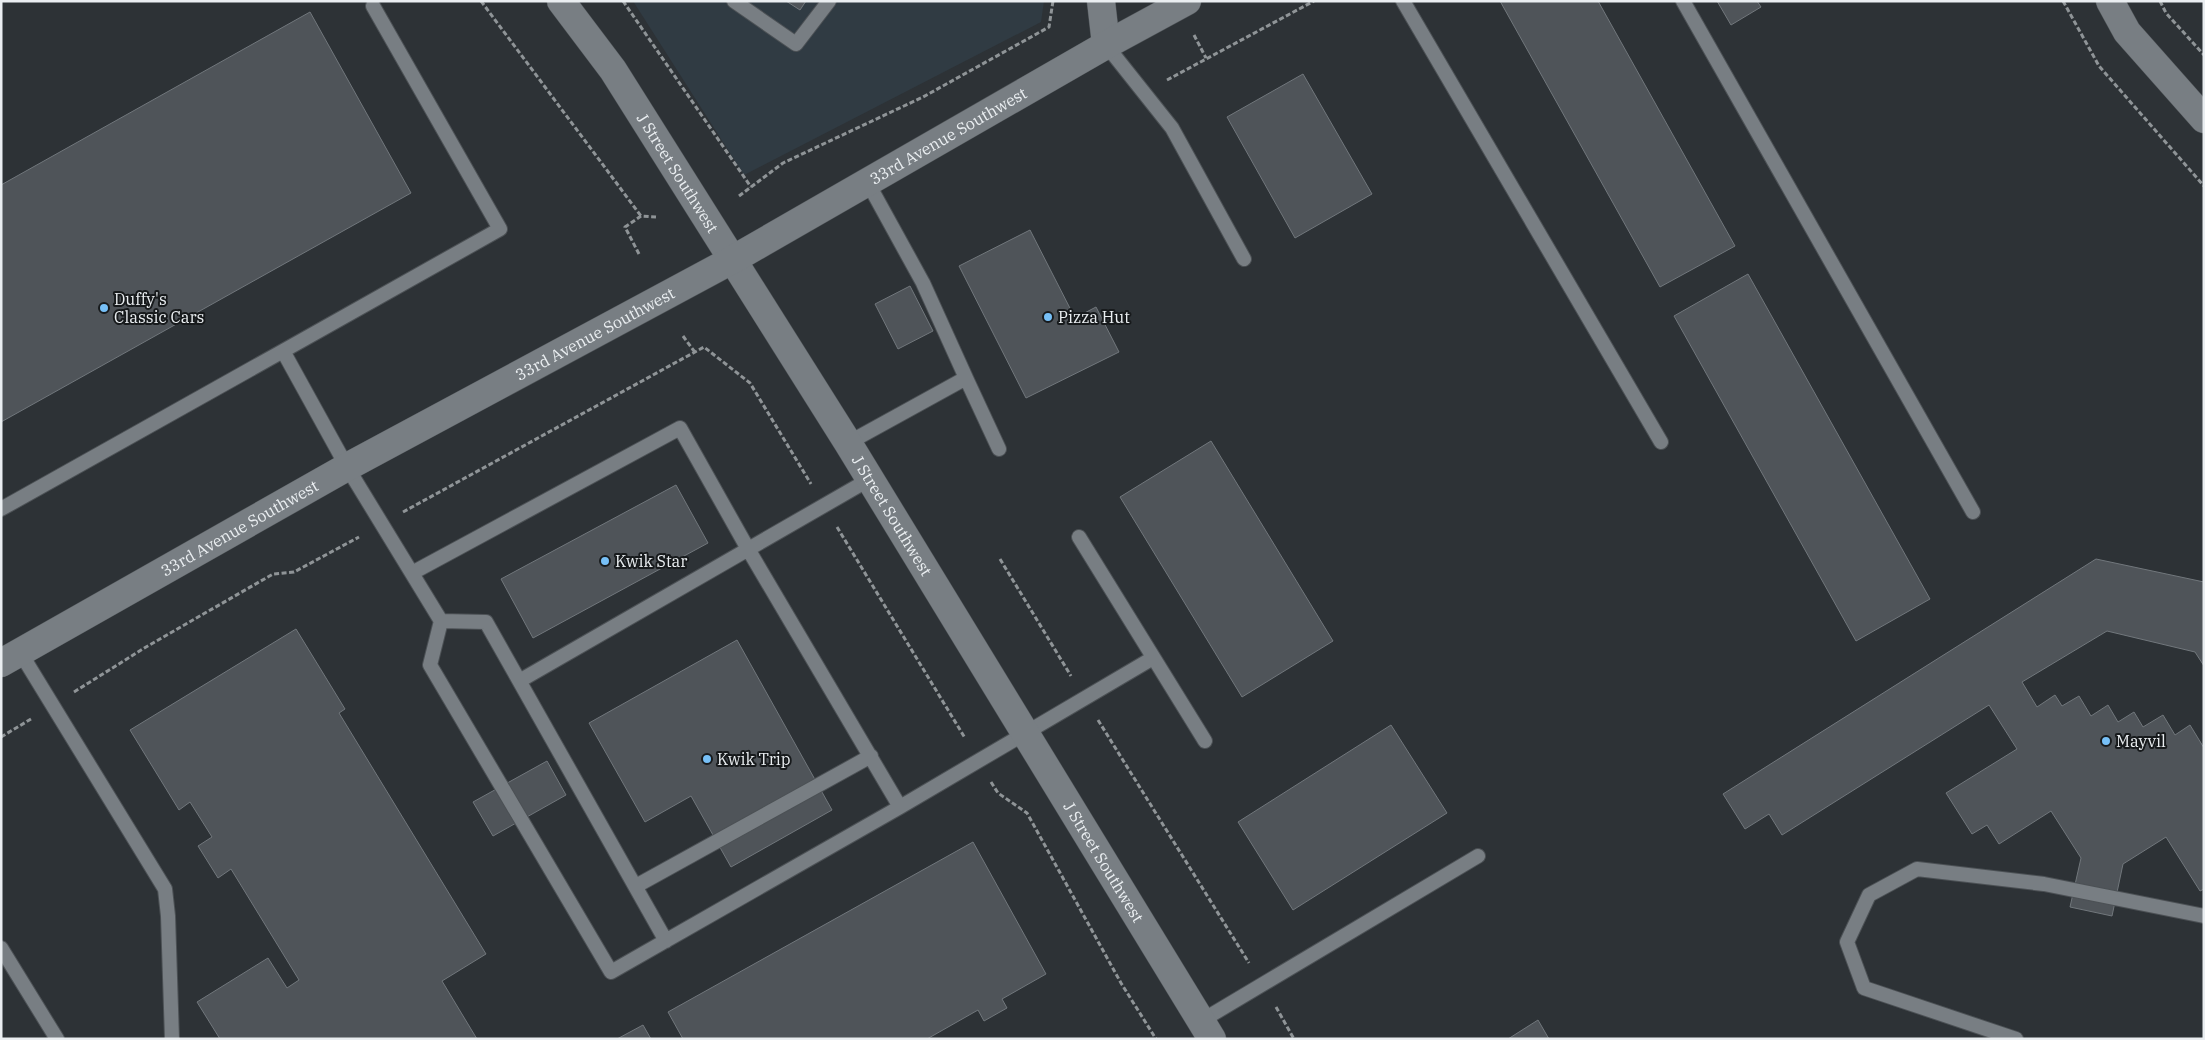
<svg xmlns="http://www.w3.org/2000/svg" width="2205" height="1040" viewBox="0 0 2205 1040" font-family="'IBM Plex Serif',serif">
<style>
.built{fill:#303b43}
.building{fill:#4f5459;stroke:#71777c}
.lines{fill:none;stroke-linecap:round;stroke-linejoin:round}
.service-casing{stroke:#4c5155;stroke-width:16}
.minor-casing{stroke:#4c5155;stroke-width:29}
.tertiary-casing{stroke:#4c5155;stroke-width:29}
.path{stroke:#8f9497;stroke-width:3;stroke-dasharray:5 2.5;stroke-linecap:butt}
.service{stroke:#787e83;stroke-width:14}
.minor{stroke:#787e83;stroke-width:28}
.tertiary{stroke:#787e83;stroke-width:28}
.poi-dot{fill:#77c0f7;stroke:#171a1c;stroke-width:2}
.labels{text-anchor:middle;stroke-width:4;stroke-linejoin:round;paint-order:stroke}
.street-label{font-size:16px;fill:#eaeef1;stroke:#171a1c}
.poi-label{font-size:16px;fill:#eaeef1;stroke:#171a1c;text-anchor:start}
</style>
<rect width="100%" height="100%" fill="#2d3236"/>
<!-- built -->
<path class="built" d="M633 1H1044L1041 22 744 175Z"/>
<!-- building -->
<path class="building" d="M786 1H806L800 10Z
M1500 1H1598L1735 246 1660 287Z
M1717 1H1757L1761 7 1731 25Z
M310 12 411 193 1 422V185Z
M1303 74 1372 194 1295 238 1227 117Z
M1030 230 1075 318 1096 307 1119 352 1026 398 959 266Z
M1748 274 1930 599 1856 641 1674 316Z
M910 286 933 331 898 349 875 304Z
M1211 441 1333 641 1242 697 1120 497Z
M676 485 708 543 533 638 501 579Z
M2096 559 2204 582V666L2195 652 2107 631 2022 682 2037 707 2055 695 2062 706 2079 696 2091 716 2108 705 2118 722 2134 712 2143 727 2163 715 2175 735 2190 725 2204 748V889L2200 891 2166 837 2123 864 2112 916 2070 907 2081 858 2051 811 1999 844 1987 825 1972 834 1946 793 2017 749 1989 705 1782 835 1769 814 1745 829 1723 794Z
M296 629 345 709 339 713 486 954 442 981 477 1039H220L197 1002 268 958 287 988 299 980 231 869 218 878 198 846 212 837 190 802 179 810 130 730Z
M737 640 832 810 731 867 691 796 645 822 589 723Z
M1391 725 1447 813 1293 910 1238 822Z
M547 761 566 795 493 836 473 802Z
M973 842 1046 974 1002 999 1007 1008 984 1021 978 1010 927 1039H683L668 1012Z
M1538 1020 1549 1039H1508Z
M643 1025 651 1039H617Z"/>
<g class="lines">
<defs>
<path id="service" d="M734 1 796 44 829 1
M1403 1 1661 442
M1683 1 1973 512
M1106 45 1172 128 1244 259
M283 351 500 229 373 6
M966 378 999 449
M848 443 966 378 923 283 868 183
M1 509 283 351 347 467 441 621 486 622 666 941
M1079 537 1205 741
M412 573 680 428 748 549 900 807
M441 621 430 665 611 972 900 807 1153 658
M20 652 165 889 168 916 172 1039
M521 680 870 479
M636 886 871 756
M1 948 57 1039
M1201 1021 1478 856
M2016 1039 1864 988 1847 942 1869 895 1917 869 2044 884 2204 916"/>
<path id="minor" d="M1101 1 1106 45
M2110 1 2127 32 2204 119"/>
<g id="tertiary">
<path id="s1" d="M561 1 613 70 848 443 1212 1039"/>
<path id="s2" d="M1 663 347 467 732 260 1106 45 1187 1"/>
</g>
</defs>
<!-- service casing -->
<use href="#service" class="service-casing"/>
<!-- minor casing -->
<use href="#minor" class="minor-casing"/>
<!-- tertiary casing -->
<use href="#tertiary" class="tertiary-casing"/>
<!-- path -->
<path class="path" d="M481 1 641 216
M623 1 751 187
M2063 1 2099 66 2204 186
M2160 1 2166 13 2204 55
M1194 35 1206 58
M1167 80 1314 1
M739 196 783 163 923 97 1049 27 1053 1
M639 254 625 227 641 216 656 217
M683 336 694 351
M403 512 704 347 750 383 811 484
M837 527 965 738
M1000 559 1071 676
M74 692 146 647 273 574 294 572 359 537
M1098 720 1249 963
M1 737 31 719
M991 782 998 793 1027 813 1121 983 1156 1039
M1276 1007 1294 1039"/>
<!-- service -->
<use href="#service" class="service"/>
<!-- minor -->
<use href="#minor" class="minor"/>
<!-- tertiary -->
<use href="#tertiary" class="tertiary"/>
</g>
<!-- markers -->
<g class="poi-dot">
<circle cx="104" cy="308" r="5"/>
<circle cx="1048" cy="317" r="5"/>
<circle cx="605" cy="561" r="5"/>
<circle cx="2106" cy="741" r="5"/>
<circle cx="707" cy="759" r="5"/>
</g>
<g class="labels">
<!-- street labels -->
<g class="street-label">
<text dy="6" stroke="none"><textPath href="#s2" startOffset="1084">33rd Avenue Southwest</textPath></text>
<text dy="6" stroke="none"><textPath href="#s1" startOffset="208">J Street Southwest</textPath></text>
<text dy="6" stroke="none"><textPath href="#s2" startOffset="679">33rd Avenue Southwest</textPath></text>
<text dy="6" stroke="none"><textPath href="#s1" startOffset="612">J Street Southwest</textPath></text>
<text dy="6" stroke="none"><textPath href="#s2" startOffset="274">33rd Avenue Southwest</textPath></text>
<text dy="6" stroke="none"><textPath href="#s1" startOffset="1018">J Street Southwest</textPath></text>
</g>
<!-- poi labels -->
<g class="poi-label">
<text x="114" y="305">Duffy's<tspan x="114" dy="18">Classic Cars</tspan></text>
<text x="1058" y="323">Pizza Hut</text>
<text x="615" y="567">Kwik Star</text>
<text x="2116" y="747">Mayvil</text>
<text x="717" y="765">Kwik Trip</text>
</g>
</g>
<!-- border -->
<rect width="2205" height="1040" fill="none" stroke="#eaeef1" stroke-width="5"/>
</svg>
